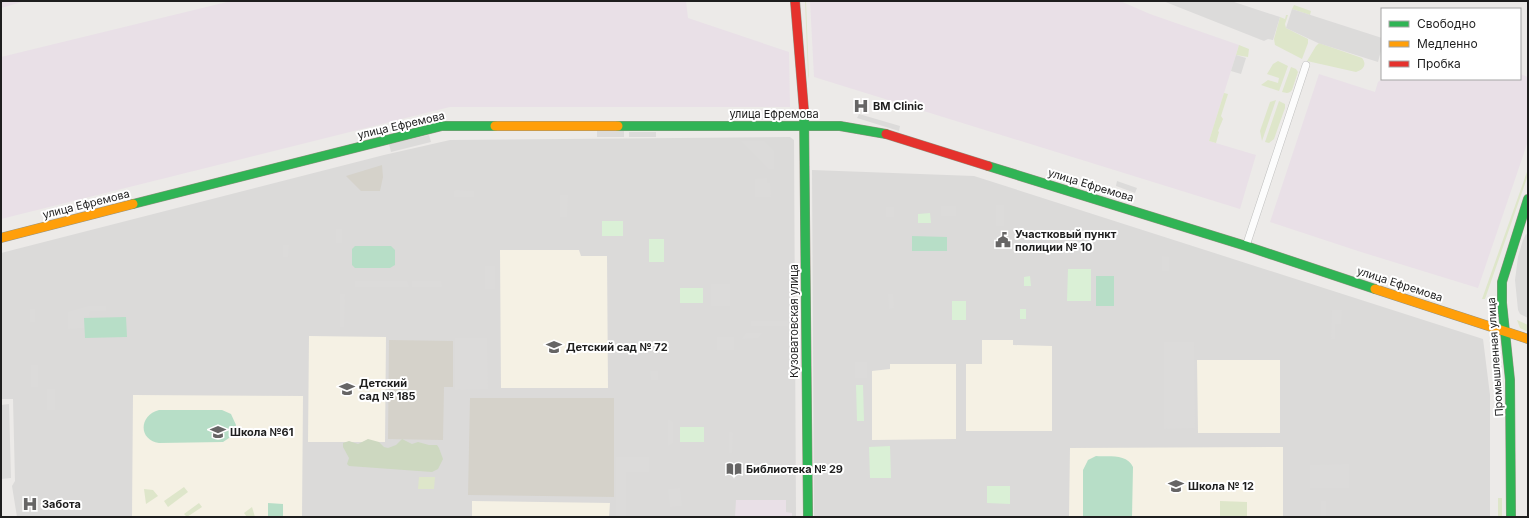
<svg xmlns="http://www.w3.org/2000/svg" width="1529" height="518" viewBox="0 0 1529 518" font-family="Inter,sans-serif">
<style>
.residential{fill:#dbdad9}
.industrial{fill:#e9e0e7}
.education{fill:#f5f1e4}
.construction{fill:#d5d2ca}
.grass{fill:#dee6ca}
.forest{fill:#cdd8c0}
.park{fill:#daf0d6}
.pitch{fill:#b7dec7}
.parking{fill:#dcdbda}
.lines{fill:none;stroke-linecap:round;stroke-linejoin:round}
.street-casing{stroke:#bfbfbe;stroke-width:8}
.fast-casing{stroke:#959382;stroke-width:10}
.slow-casing{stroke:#959382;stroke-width:10}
.jam-casing{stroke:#959382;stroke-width:10}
.street{stroke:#fcfcfc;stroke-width:7}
.fast{stroke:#30b455;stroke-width:9}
.slow{stroke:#ff9f0a;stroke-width:9}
.jam{stroke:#e5322d;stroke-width:9}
.labels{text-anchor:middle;stroke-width:4;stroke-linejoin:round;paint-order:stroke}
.poi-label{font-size:11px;font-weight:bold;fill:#1e1e1e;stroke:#fff;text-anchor:start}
.street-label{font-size:11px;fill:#1e1e1e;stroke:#fff}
</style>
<rect width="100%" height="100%" fill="#eceae8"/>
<!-- residential -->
<path class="residential" d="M790 137 794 140 796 517H17L12 486 15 481 13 399H1V253L384 155 450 140Z
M812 170 974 176 1483 339 1490 395V517H814Z"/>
<!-- industrial -->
<path class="industrial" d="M1 1H25L1 8Z
M231 1H686L688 18 789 52 790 107H450L1 219V57Z
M810 1H1120L1150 14 1239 45 1209 141 1256 155 1240 209 814 77Z
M1319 74 1375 92 1378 82 1382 79H1520V74L1528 77V141L1478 288 1361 252 1270 222Z
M736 500H786V512L792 513V517H735Z"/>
<!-- education -->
<path class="education" d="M500 250H579L581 256H607L608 388H501Z
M309 336 386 337 385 442H308Z
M982 340H1013V345L1052 346V431H966V364H982Z
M1197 360H1280V433H1198Z
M890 364H956V439L872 440V371L890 369Z
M133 395 303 396 302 517H132Z
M1283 447V517H1069L1070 448Z
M472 501 610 503 609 517H472Z"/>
<!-- construction -->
<path class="construction" d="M382 165 383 177 380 191H361L346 176Z
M389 340 453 341V387H444L443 440 388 439Z
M470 398H614V497L468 495Z"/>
<!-- grass -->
<path class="grass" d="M805 1H806L809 79 808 75Z
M1294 5 1311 11 1310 15 1292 9Z
M1286 15H1288L1285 24 1286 28 1308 39V43L1302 59 1275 45 1274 39 1280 17 1285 19Z
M1319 43 1362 58C1367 64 1364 70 1356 72L1307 61 1316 46Z
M1239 45 1249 49 1248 57 1236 55Z
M1278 61 1288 66 1279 91 1261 85 1268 80 1278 83 1279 78 1267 74 1273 64Z
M1291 67 1296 69 1298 72 1292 90C1289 94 1286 93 1282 92Z
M1224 93 1228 94 1221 116 1223 119 1218 131 1219 132 1216 143 1209 141Z
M1276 100 1262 141 1260 131 1270 102Z
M1279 101 1285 104V108L1274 139 1269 143 1265 142Z
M1528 169V175L1485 299H1482Z
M1517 320 1528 325V332L1520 328Z
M419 477H435L434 489H418Z
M184 487 188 492 168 507 164 501Z
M144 489 153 490 158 496 146 504Z
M1498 498H1502V517H1498Z
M1220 501 1247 502V517H1220Z
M199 503 202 507 187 517 184 514Z
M252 507 255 517H247L244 513Z"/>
<!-- forest -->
<path class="forest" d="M368 439 379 442 384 447 388 448 396 445 402 439 412 444 418 442 429 445H437L439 448 443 459 438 469 432 472 349 466 347 464 349 458 343 447V443L349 441 358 444Z"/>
<!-- park -->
<path class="park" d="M930 213 931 223H918V214Z
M602 221H623V236H602Z
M649 239H664V262H649Z
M1068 269H1091V301H1067Z
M1030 276 1031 286H1024V277Z
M680 288H703V303H680Z
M952 301H966V320H952Z
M1020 309H1026V319H1020Z
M856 385H863L864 421H857Z
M680 427H704V442H680Z
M890 446 891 478H870L869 447Z
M987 486H1010V504L987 503Z"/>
<!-- pitch -->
<path class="pitch" d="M912 236 947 237V251H912Z
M355 246H391L395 250V265L390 268H355L352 265V249Z
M1096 276H1114V306H1096Z
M126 317 127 337 85 338 84 318Z
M159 410H222L231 414 236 425 232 436 223 442 159 443C138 440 139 415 159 410Z
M1096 456C1108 457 1127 453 1133 467L1132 517H1083V470L1088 460Z
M268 503 283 504V517H268Z"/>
<!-- parking -->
<path class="parking" d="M1163 1H1231L1280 17 1273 40 1268 39 1264 41Z
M1292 9 1382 38V47L1378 62 1318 43 1286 28Z
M1236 55 1246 58 1241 74 1231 71Z
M859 114 900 126 899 131 857 118Z
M597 131H624V137H597Z
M629 132H656V137H629Z
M429 135 431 142 391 152 389 144Z
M741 141H764L774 151V169H769Z
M767 178V183H770L771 197H755V179Z
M1117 181 1137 188 1135 193 1116 186Z
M454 190 474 191V197H454Z
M560 195H568L567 217H560Z
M996 205H1004V226H996Z
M941 206H956V216H941Z
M886 207H894V217H886Z
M336 229H342V243H336Z
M1526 234 1528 235V318L1520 314 1518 310 1515 280 1518 257 1523 240Z
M283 245H289L288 257H283Z
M1162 256 1169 257V271H1162Z
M485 266H495V289H485Z
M355 281H407L409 287H355Z
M412 281H441L442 287H412Z
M711 284H730V306H711Z
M340 294H345L344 327H340Z
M888 294H893L894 308 889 309Z
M89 306H106V311H90L89 316 84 317V328L68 329V312Z
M30 309H35V322H30Z
M1332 310H1342L1341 324H1335V339H1331Z
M751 321H788V326H751Z
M746 333H762L758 338 742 339Z
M717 337H734V350H717Z
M455 338H487L488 389 455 390Z
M1164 342H1194L1195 428 1164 429Z
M855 362H867V378H855Z
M31 365H38V387H31Z
M650 371H658V380H651Z
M47 389H55V410H47Z
M9 404 11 478 1 479V405Z
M668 419 673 422V443L668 446Z
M729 432H733L732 453H729Z
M616 457H649V472H626V517H616Z
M1349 464V488H1310V465Z
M680 488 682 506 670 507 668 489Z
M1321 501H1326V517H1321Z"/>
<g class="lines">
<defs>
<path id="street" d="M1246 246 1306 65"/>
<path id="fast" d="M804 111 808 517
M618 126H840L886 134
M988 166 1246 246 1375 289
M133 204 442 126H495
M1511 517 1510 380 1502 303V282L1528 199"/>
<path id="slow" d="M495 126H618
M1 238 133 204
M1375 289 1528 339"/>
<path id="jam" d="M795 1 804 111
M886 134 988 166"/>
</defs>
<!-- street casing -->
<use href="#street" class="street-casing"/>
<!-- fast casing -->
<use href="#fast" class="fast-casing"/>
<!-- slow casing -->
<use href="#slow" class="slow-casing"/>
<!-- jam casing -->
<use href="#jam" class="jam-casing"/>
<!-- street -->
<use href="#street" class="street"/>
<!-- fast -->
<use href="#fast" class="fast"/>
<!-- slow -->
<use href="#slow" class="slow"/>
<!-- jam -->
<use href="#jam" class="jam"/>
</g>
<!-- icons -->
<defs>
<symbol id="hospital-bare" viewBox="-9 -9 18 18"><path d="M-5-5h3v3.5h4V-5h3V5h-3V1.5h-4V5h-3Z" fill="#666565" stroke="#fff" stroke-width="2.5" paint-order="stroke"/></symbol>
<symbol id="civic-bare" viewBox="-9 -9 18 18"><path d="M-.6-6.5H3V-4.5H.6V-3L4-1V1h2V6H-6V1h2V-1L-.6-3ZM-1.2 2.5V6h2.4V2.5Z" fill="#666565" stroke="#fff" stroke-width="2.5" paint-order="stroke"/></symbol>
<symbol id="school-bare" viewBox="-9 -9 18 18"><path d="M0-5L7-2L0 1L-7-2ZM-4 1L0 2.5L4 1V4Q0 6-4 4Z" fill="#666565" stroke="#fff" stroke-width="2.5" paint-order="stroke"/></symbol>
<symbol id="library-bare" viewBox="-9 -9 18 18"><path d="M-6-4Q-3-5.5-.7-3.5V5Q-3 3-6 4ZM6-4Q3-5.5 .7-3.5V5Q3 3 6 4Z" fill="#666565" stroke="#fff" stroke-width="2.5" paint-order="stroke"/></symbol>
</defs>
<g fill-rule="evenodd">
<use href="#hospital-bare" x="850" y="95" width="22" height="22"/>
<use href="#civic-bare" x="992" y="229" width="22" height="22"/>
<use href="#school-bare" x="543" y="336" width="22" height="22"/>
<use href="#school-bare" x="336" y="378" width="22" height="22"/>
<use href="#school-bare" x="207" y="421" width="22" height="22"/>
<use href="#library-bare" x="723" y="458" width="22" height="22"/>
<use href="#school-bare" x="1165" y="475" width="22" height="22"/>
<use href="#hospital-bare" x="19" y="493" width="22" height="22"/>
</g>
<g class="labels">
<!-- poi labels -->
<g class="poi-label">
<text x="873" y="110">BM Clinic</text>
<text x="1015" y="238">Участковый пункт<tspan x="1015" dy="13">полиции № 10</tspan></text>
<text x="566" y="351">Детский сад № 72</text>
<text x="359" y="387">Детский<tspan x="359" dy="13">сад № 185</tspan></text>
<text x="230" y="436">Школа №61</text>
<text x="746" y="473">Библиотека № 29</text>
<text x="1188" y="490">Школа № 12</text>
<text x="42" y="508">Забота</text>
</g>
<!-- street labels -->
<g class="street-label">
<text x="774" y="118">улица Ефремова</text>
<text transform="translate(401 125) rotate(-13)" y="4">улица Ефремова</text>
<text transform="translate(1091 185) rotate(17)" y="4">улица Ефремова</text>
<text transform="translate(86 204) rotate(-14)" y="4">улица Ефремова</text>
<text transform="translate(1400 284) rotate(18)" y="4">улица Ефремова</text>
<text transform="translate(794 321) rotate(-90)" y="4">Кузоватовская улица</text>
<text transform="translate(1495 357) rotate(-94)" y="4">Промышленная улица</text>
</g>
</g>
<!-- border -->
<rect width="1529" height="518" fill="none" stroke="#1e1e1e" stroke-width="4"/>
<!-- legend -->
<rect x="1381" y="8" width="140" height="72" fill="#ffffff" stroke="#a5a5a5"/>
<rect x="1389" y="21" width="20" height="6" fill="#30b455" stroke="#a5a5a5"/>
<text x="1417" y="28" font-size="12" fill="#1e1e1e">Свободно</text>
<rect x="1389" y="41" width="20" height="6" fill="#ff9f0a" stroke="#a5a5a5"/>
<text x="1417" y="48" font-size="12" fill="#1e1e1e">Медленно</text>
<rect x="1389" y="61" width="20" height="6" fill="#e5322d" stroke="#a5a5a5"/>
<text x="1417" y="68" font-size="12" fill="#1e1e1e">Пробка</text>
</svg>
